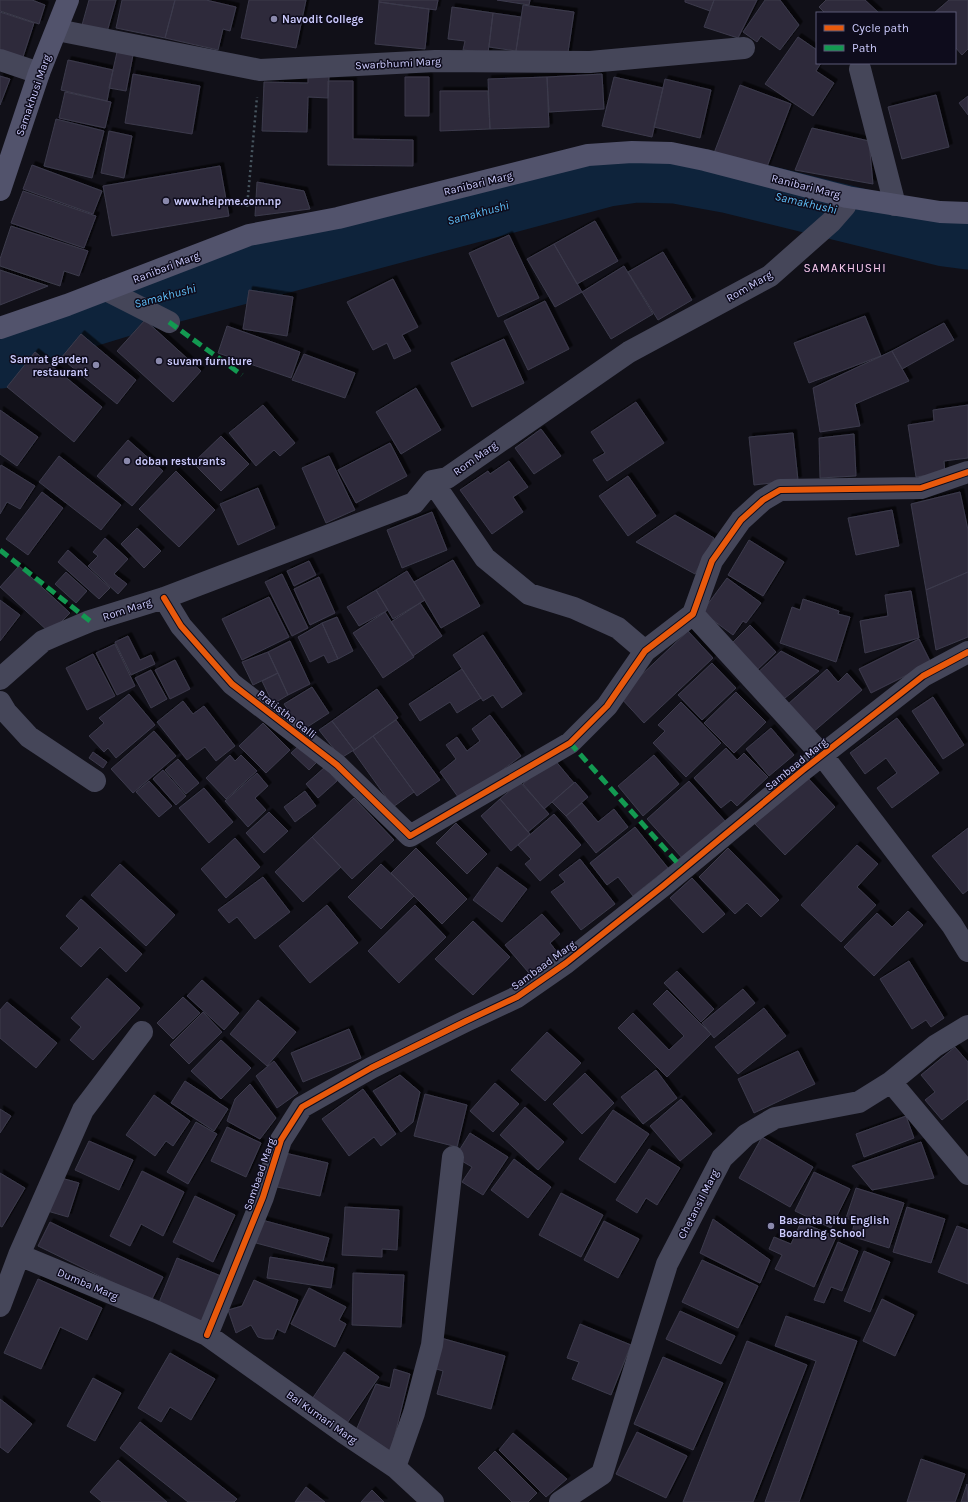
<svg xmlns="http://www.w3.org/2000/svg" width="968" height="1502" viewBox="0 0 968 1502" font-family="Karla,sans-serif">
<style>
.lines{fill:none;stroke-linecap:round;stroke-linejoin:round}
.river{stroke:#0e233b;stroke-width:57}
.building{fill:#2e2c3b;stroke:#3c3a4c;filter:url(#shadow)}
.path{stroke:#47555f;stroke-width:2.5;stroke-dasharray:2 3;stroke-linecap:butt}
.street{stroke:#454659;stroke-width:22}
.secondary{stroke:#52536c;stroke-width:22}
.quiet{stroke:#139951;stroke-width:5;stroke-dasharray:10 5;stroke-linecap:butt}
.cycleway-casing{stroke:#0e0c1c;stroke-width:8}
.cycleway{stroke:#e8590c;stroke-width:6}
.poi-dot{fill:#8a89ac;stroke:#0e0c1c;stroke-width:1.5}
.labels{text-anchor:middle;stroke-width:3;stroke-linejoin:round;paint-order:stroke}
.poi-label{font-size:11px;font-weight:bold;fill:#cbcafc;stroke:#0e0c1c;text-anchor:start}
.street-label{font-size:11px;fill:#cbcafc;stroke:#0e0c1c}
.water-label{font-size:12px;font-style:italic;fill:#5ebef7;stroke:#0e0c1c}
.neighbourhood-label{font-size:12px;letter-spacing:1px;fill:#fcccef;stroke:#0e0c1c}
</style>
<defs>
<filter id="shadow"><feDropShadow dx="3.5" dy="-3.5" stdDeviation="0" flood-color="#0009"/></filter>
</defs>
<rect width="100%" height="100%" fill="#111018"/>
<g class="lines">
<!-- river -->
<path class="river" d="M0 360 74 323 143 302 608 178 636 174 675 175 730 185 945 238 968 241"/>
</g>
<!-- building -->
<path class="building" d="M0 0H32L45 5 39 24 0 11Z
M89 0H116L107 32 82 25Z
M122 0H175L165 38 116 28Z
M175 0H206L236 7 230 31 223 29 218 50 165 38Z
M249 0H306L296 48 241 38Z
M379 0H438L436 10 379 2Z
M497 0H530L529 5Z
M685 0H714L710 11 685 2Z
M714 0H757L738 38 704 27Z
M765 0H780L799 25 780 50 761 36 757 42 743 32Z
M826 0H865L879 13H825L819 7Z
M949 0H968V49L962 55 955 47V13H934Z
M379 2 429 9 425 49 375 44Z
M523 5 574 12 567 59 516 51Z
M452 7 493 13 488 53 463 50 465 41 448 39Z
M0 12 34 23 22 60 0 53Z
M493 13 521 17 516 51 489 47Z
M798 37 817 50V63H821L816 71 834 83 813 116 765 84Z
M117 52 133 55 126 91 109 88Z
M68 60 113 70 107 101 61 90Z
M133 74 200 86 192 134 125 123Z
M308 74 329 75 328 98 308 97 307 132 262 131 264 82 308 83Z
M602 74 604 109 549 112 547 77Z
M0 76 10 79 0 105Z
M405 77H429V116H405Z
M547 77 549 127 490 129 488 79Z
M614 77 663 88 652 137 602 126Z
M665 79 711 90 700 138 654 127Z
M328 81H353V139L413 140V166L328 165Z
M740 85 791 104 765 172 714 153Z
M440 91H488L490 129 440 131Z
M65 92 111 102 105 128 59 118Z
M936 95 949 147 902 159 888 107Z
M968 96V115L959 103Z
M56 119 104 131 92 178 44 166Z
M812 128 869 141 873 184 795 170Z
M109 131 132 136 124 178 101 173Z
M32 165 102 191 93 214 23 189Z
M220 166 229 216 112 236 103 186Z
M257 182 304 191 310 209 255 216Z
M23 191 96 216 84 248 11 223Z
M595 221 618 261 577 284 554 244Z
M11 226 88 251 79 276 64 271 60 286 0 266V259Z
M509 235 539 298 498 317 469 253Z
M554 244 582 292 555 307 527 259Z
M663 252 692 300 658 320 628 272Z
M624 266 653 314 611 339 582 292Z
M0 270 48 286 0 305Z
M393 279 418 327 402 335 411 351 394 359 387 343 373 350 347 302Z
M249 290 293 297 287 336 243 329Z
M545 301 569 349 528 370 504 321Z
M865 316 881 356 809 383 794 343Z
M145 320 201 371 173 402 117 351Z
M944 323 954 340 902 369 892 351Z
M227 326 300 352 291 378 218 353Z
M81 334 136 380 117 404 61 358Z
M504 339 524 383 472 407 451 363Z
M892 351 909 381 855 404 860 426 820 432 813 388Z
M35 352 102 407 74 442 7 387Z
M304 354 355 373 345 398 292 380Z
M416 388 441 430 401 454 376 412Z
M636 402 664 443 607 481 593 460 605 453 591 432Z
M263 405 295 443 280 456 274 450 256 466 229 433Z
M968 405V458L944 461 945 473 916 477 908 425 934 421 933 410Z
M0 410 38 437 17 466 0 454Z
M541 429 561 456 534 474 515 448Z
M793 433 798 480 754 485 749 437Z
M854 434 856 476 820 478 819 438Z
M221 436 249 464 221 491 193 463Z
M128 440 163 471 132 506 97 476Z
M390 443 407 476 356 503 338 470Z
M59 456 121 505 101 530 39 482Z
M329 456 355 510 326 523 302 468Z
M509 461 528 487 513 497 523 512 492 534 460 490 488 471 490 474Z
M1 465 35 486 20 509 7 502 0 514V467Z
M176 471 215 510 179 547 139 509Z
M628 476 656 516 628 536 599 496Z
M258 488 275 528 238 545 220 504Z
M42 492 63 508 28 555 6 539Z
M960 492 968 530V572L926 590 911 504Z
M892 510 899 546 856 555 848 518Z
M432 512 447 550 402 568 387 530Z
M675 515 714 538 695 574 636 542Z
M137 528 161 551 144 568 121 544Z
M105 538 128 559 114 574 127 584 118 594 88 566 98 556 93 552Z
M749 540 784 562 763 596 728 575Z
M68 550 110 588 99 599 58 562Z
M453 560 480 606 441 628 414 582Z
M309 561 316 575 294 586 287 571Z
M19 566 70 613 50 633 0 587Z
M407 571 425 600 393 619 376 590Z
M66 572 87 591 76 603 55 584Z
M968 572V637L936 650 926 590Z
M282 574 308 628 292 636 265 582Z
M319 577 335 613 310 625 294 589Z
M727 578 761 603 746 623 743 621 733 635 702 612Z
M376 590 388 610 359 626 347 607Z
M911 591 919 638 865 653 860 621 888 616 885 595Z
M269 597 289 637 242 660 222 619Z
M803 599 839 611 838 614 850 617 836 662 780 643 792 607 800 610Z
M0 600 20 615 0 641Z
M420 603 442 636 413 656 391 622Z
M385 612 414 657 383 678 353 633Z
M337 617 353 651 338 659 322 623Z
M322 623 338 659 328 663 324 655 310 662 298 637Z
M750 625 776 652 754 673 728 647Z
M688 631 713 658 644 723 619 696Z
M483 635 522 694 502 708 493 695 483 701 453 655Z
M128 636 140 660 151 655 155 664 131 675 115 642Z
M919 639 931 663 871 693 859 669Z
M290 641 310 684 288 695 268 652Z
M115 644 135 686 117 695 96 653Z
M781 651 819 671 780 702 754 676Z
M268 652 278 673 253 685 242 662Z
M93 654 115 696 87 710 66 668Z
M175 660 190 689 170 699 155 670Z
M712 663 736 688 702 720 678 695Z
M462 669 481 698 457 713 450 702 420 721 409 704Z
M827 669 838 682 847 673 862 690 812 733 787 705Z
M151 670 167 699 151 708 135 678Z
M278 673 288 695 273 704 262 681Z
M312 687 329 713 301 731 284 704Z
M377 689 398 718 354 750 332 721Z
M736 692 766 722 734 753 704 723Z
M129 694 155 725 116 758 108 748 104 752 89 736 104 723 99 718Z
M933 697 964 745 943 759 912 711Z
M183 701 193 714 204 706 235 746 216 761 205 747 187 760 157 722Z
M681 702 721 743 686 777 653 743 665 731 658 725Z
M490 715 521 756 461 801 440 772 456 759 446 745 457 737 467 751 480 741 472 729Z
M897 718 939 773 892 808 877 788 897 773 886 758 865 774 850 753Z
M396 720 440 780 417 796 373 736Z
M332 721 354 750 341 758 319 730Z
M263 723 290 750 266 773 239 746Z
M771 728 794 755 769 776 746 749Z
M154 731 176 756 133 793 111 769Z
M373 736 414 792 393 807 353 751Z
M302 743 319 760 309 770 291 753Z
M726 748 737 760 744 753 768 777 737 806 731 800 721 808 694 778Z
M93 752 107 762 103 768 89 758Z
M230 755 235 761 241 755 257 771 226 799 206 778Z
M654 755 679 784 643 816 618 786Z
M553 758 574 783 544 809 523 784Z
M178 759 199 783 186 794 165 770Z
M325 767 337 781 318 798 306 784Z
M163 770 186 796 176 805 153 779Z
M257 773 268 786 255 798 266 810 248 827 225 801Z
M806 776 835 807 785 855 755 824Z
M149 781 172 806 159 817 136 792Z
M689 781 725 821 683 859 647 819Z
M520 782 549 814 528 832 500 799Z
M575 782 588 797 566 816 552 802Z
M204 788 233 822 209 843 179 808Z
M305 791 316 806 295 822 284 807Z
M354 798 394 840 352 879 312 837Z
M500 799 530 834 511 851 481 816Z
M582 803 598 822 614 809 628 827 596 853 566 816Z
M269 812 288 831 264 853 246 833Z
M554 814 581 845 540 881 525 864 531 859 518 845Z
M456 823 487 854 467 874 436 843Z
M635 827 668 868 633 896 618 877 607 885 590 863Z
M968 828V890L963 894 932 856Z
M312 837 341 867 303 902 275 872Z
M235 838 260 867 226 898 201 869Z
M857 845 878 864 857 887 876 905 841 942 801 905Z
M416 848 467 899 442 924 391 873Z
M728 848 779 900 761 917 747 903 735 914 699 877Z
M580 859 615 904 581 930 551 892 565 882 559 875Z
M120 864 175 915 146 946 91 895Z
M381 864 414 896 381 929 348 897Z
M497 867 527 889 502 922 473 900Z
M263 877 290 912 255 939 237 917 229 923 218 910Z
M692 878 725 914 703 933 670 898Z
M81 899 142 954 126 972 100 947 81 967 60 948 79 928 66 916Z
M327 905 358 943 310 983 279 946Z
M415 905 446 937 399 983 368 951Z
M908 911 923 925 874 976 844 947 877 913 892 927Z
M542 914 560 934 550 943 561 957 534 979 505 945Z
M473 921 510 957 473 995 435 959Z
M909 961 944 1018 931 1027 926 1020 912 1029 880 979Z
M677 971 714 1009 701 1022 664 983Z
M107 978 140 1008 93 1060 70 1040 81 1027 71 1018Z
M202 980 239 1013 224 1030 187 996Z
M743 989 755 1003 714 1038 702 1023Z
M667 990 711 1034 667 1077 618 1028 633 1013 669 1050 684 1036 653 1004Z
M183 997 200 1013 173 1039 157 1023Z
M258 1000 296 1032 267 1066 230 1034Z
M7 1002 57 1043 36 1068 0 1038V1010Z
M764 1008 786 1036 738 1074 715 1047Z
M203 1012 222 1032 189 1064 170 1045Z
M349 1029 361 1058 303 1082 291 1053Z
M547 1032 581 1063 545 1101 511 1070Z
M221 1040 251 1068 221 1099 191 1071Z
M955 1047 968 1062V1099L942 1120 925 1100 935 1092 921 1075Z
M798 1051 815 1084 754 1113 738 1079Z
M274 1061 298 1093 277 1108 256 1076Z
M656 1070 677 1098 643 1124 621 1097Z
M585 1073 614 1103 582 1134 553 1104Z
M400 1075 420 1092 413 1122 401 1132 373 1091Z
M185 1081 228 1109 214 1131 171 1103Z
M495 1083 519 1104 493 1132 470 1111Z
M250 1084 276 1118 260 1139 227 1121 235 1099Z
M363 1089 396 1134 381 1146 374 1137 349 1156 322 1119Z
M425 1094 467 1105 457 1147 414 1136Z
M154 1095 190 1121 173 1146 166 1141 155 1156 126 1135Z
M681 1099 712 1134 680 1161 650 1126Z
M525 1107 564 1142 538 1170 500 1135Z
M0 1109 11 1116 0 1133Z
M613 1110 649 1134 615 1183 579 1159Z
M906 1116 914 1138 864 1157 856 1134Z
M196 1122 217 1134 188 1184 167 1172Z
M227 1127 261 1143 246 1177 211 1161Z
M470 1133 508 1157 483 1195 462 1182 472 1167 455 1157Z
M762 1137 813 1167 790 1207 739 1178Z
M89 1141 133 1160 119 1190 75 1170Z
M921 1142 934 1178 872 1190 852 1166Z
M649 1149 680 1168 657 1205 646 1198 637 1213 616 1200Z
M285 1153 328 1163 320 1196 277 1187Z
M514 1159 551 1187 528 1218 491 1190Z
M142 1171 184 1192 163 1236 141 1224 130 1246 110 1236Z
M814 1172 850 1189 831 1228 795 1211Z
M0 1173 25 1188 2 1227 0 1226Z
M54 1176 79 1183 68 1217 44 1210Z
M856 1188 904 1203 889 1248 851 1236 855 1221 846 1218Z
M561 1193 603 1215 581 1257 539 1235Z
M195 1196 235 1215 213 1262 173 1242Z
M345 1207 399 1210 397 1250 382 1249V1257L342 1255Z
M907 1207 945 1219 931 1263 893 1252Z
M713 1219 770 1260 760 1283 700 1253Z
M262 1220 329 1238 323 1261 256 1243Z
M604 1221 639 1239 618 1278 584 1260Z
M50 1222 163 1277 151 1301 38 1246Z
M801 1222 836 1237 814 1287 775 1269 782 1255 769 1249 774 1237 791 1244Z
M957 1226 968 1230V1284L938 1272Z
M838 1242 858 1251 842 1291 831 1287 824 1303 814 1300Z
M864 1251 890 1262 870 1312 844 1301Z
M270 1257 334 1268 331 1288 267 1278Z
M177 1258 221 1276 202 1323 158 1305Z
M702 1260 758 1286 738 1328 682 1302Z
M353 1273 404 1275 401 1327 352 1325Z
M38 1279 102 1308 87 1340 60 1327 41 1369 4 1353Z
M254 1280 298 1300 285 1333 277 1329 273 1339H265L258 1337 251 1325 236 1333 228 1310 242 1306Z
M309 1288 346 1307 339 1320 346 1324 335 1347 291 1324Z
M882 1299 914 1315 895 1356 863 1341Z
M680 1311 735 1336 721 1364 666 1339Z
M786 1316 857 1341 799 1502H765L816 1361 775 1346Z
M580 1324 631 1345 611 1395 572 1379 579 1362 567 1358Z
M441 1338 505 1356 491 1409 437 1394 443 1371 433 1368Z
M747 1341 807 1365 753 1502H683Z
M344 1352 379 1377 345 1426 310 1402Z
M170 1353 215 1379 191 1420 170 1407 161 1422 138 1408Z
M663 1357 723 1383 693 1450 634 1424Z
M394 1369 410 1374 389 1459 354 1435 376 1384 390 1388Z
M93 1378 121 1393 95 1441 67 1426Z
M0 1399 32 1424 8 1453 0 1447Z
M140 1422 237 1499 234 1502H188L120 1448Z
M637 1432 687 1456 666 1498 616 1474Z
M513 1433 567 1479 546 1497 499 1450Z
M495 1451 537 1493 528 1502H512L478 1468Z
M921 1459 965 1474 955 1502H907Z
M118 1460 167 1502H102L90 1492Z
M967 1484 968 1502H961Z
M306 1487 325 1502H295Z
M372 1490 384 1502H361Z"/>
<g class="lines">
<!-- path -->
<path class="path" d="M247 207 257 97"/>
<!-- street -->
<path class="street" d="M57 30 260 70 435 61 590 62 744 48
M0 60 39 73
M860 69 895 205
M106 290 169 322
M432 481 485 558 529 594 574 608 618 628 645 651
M164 598 181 626 232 684 337 765 410 836 570 743 607 706 645 651 693 614 712 561 741 520 763 500 780 490 921 488 968 472
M693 614 822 755 952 925 968 951
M0 679 43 641 59 634 90 621 164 598 414 503 432 481 447 478 629 352 770 276 831 222 845 206 847 197
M0 702 6 712 29 737 95 781
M891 1082 968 1174
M19 1255 83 1110 142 1032
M0 1306 19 1255 157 1312 207 1335 343 1432 395 1467 433 1502
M207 1335 263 1197 281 1140 302 1107 371 1068 466 1021 517 997 566 963 663 886 803 770 923 676 968 652
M395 1467 414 1413 432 1345 453 1157
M560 1502 602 1474 667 1264 722 1158 746 1135 775 1118 859 1102 891 1082 935 1046 968 1026"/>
<!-- secondary -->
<path class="secondary" d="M0 190 39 73 68 0
M0 328 67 305 249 235 338 218 588 155 632 152 671 153 705 160 847 197 940 212 968 213"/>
<!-- quiet -->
<path class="quiet" d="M169 322 242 375
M0 550 90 621
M570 743 683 869"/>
<defs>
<path id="cycleway" d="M164 598 181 626 232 684 337 765 410 836 570 743 607 706 645 651 693 614 712 561 741 520 763 500 780 490 921 488 968 472
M207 1335 263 1197 281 1140 302 1107 371 1068 466 1021 517 997 566 963 663 886 803 770 923 676 968 652"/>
</defs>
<!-- cycleway casing -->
<use href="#cycleway" class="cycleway-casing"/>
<!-- cycleway -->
<use href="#cycleway" class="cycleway"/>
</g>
<!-- markers -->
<g class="poi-dot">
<circle cx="274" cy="19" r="4"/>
<circle cx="166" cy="201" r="4"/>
<circle cx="159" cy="361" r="4"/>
<circle cx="96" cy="365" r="4"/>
<circle cx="127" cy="461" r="4"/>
<circle cx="771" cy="1226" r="4"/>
</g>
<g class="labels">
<!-- poi labels -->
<g class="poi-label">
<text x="282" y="23">Navodit College</text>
<text x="174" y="205">www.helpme.com.np</text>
<text x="88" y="363" text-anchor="end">Samrat garden<tspan x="88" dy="13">restaurant</tspan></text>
<text x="167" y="365">suvam furniture</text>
<text x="135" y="465">doban resturants</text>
<text x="779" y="1224">Basanta Ritu English<tspan x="779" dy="13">Boarding School</tspan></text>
</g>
<!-- street labels -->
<g class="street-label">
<text transform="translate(398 63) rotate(-3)" y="4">Swarbhumi Marg</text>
<text transform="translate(33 95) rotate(-71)" y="4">Samakhusi Marg</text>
<text transform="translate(478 183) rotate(-14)" y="4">Ranibari Marg</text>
<text transform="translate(806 186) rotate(14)" y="4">Ranibari Marg</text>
<text transform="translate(166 267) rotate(-21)" y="4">Ranibari Marg</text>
<text transform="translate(749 286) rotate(-30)" y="4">Rom Marg</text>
<text transform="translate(475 458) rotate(-35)" y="4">Rom Marg</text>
<text transform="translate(127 609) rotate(-18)" y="4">Rom Marg</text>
<text transform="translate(287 714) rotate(38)" y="4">Pratistha Galli</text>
<text transform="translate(796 764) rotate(-39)" y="4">Sambaad Marg</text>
<text transform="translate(543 965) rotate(-36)" y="4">Sambaad Marg</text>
<text transform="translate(259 1174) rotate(-71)" y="4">Sambaad Marg</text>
<text transform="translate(698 1204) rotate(-63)" y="4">Chetansil Marg</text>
<text transform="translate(88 1284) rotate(23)" y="4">Dumba Marg</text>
<text transform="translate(322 1417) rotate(35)" y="4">Bal Kumari Marg</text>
</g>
<!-- water labels -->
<g class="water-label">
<text transform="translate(806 203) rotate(13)" y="4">Samakhushi</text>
<text transform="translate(478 213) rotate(-15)" y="4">Samakhushi</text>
<text transform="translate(165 296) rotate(-15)" y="4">Samakhushi</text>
</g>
<!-- neighbourhood labels -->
<g class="neighbourhood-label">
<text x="845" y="272">SAMAKHUSHI</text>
</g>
</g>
<!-- legend -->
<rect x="816" y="12" width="140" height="52" fill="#0e0c1c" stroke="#5a5876"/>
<rect x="824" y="25" width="20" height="6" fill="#e8590c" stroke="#5a5876"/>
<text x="852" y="32" font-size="12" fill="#cbcafc">Cycle path</text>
<rect x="824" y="45" width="20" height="6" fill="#139951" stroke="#5a5876"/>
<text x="852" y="52" font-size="12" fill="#cbcafc">Path</text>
</svg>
